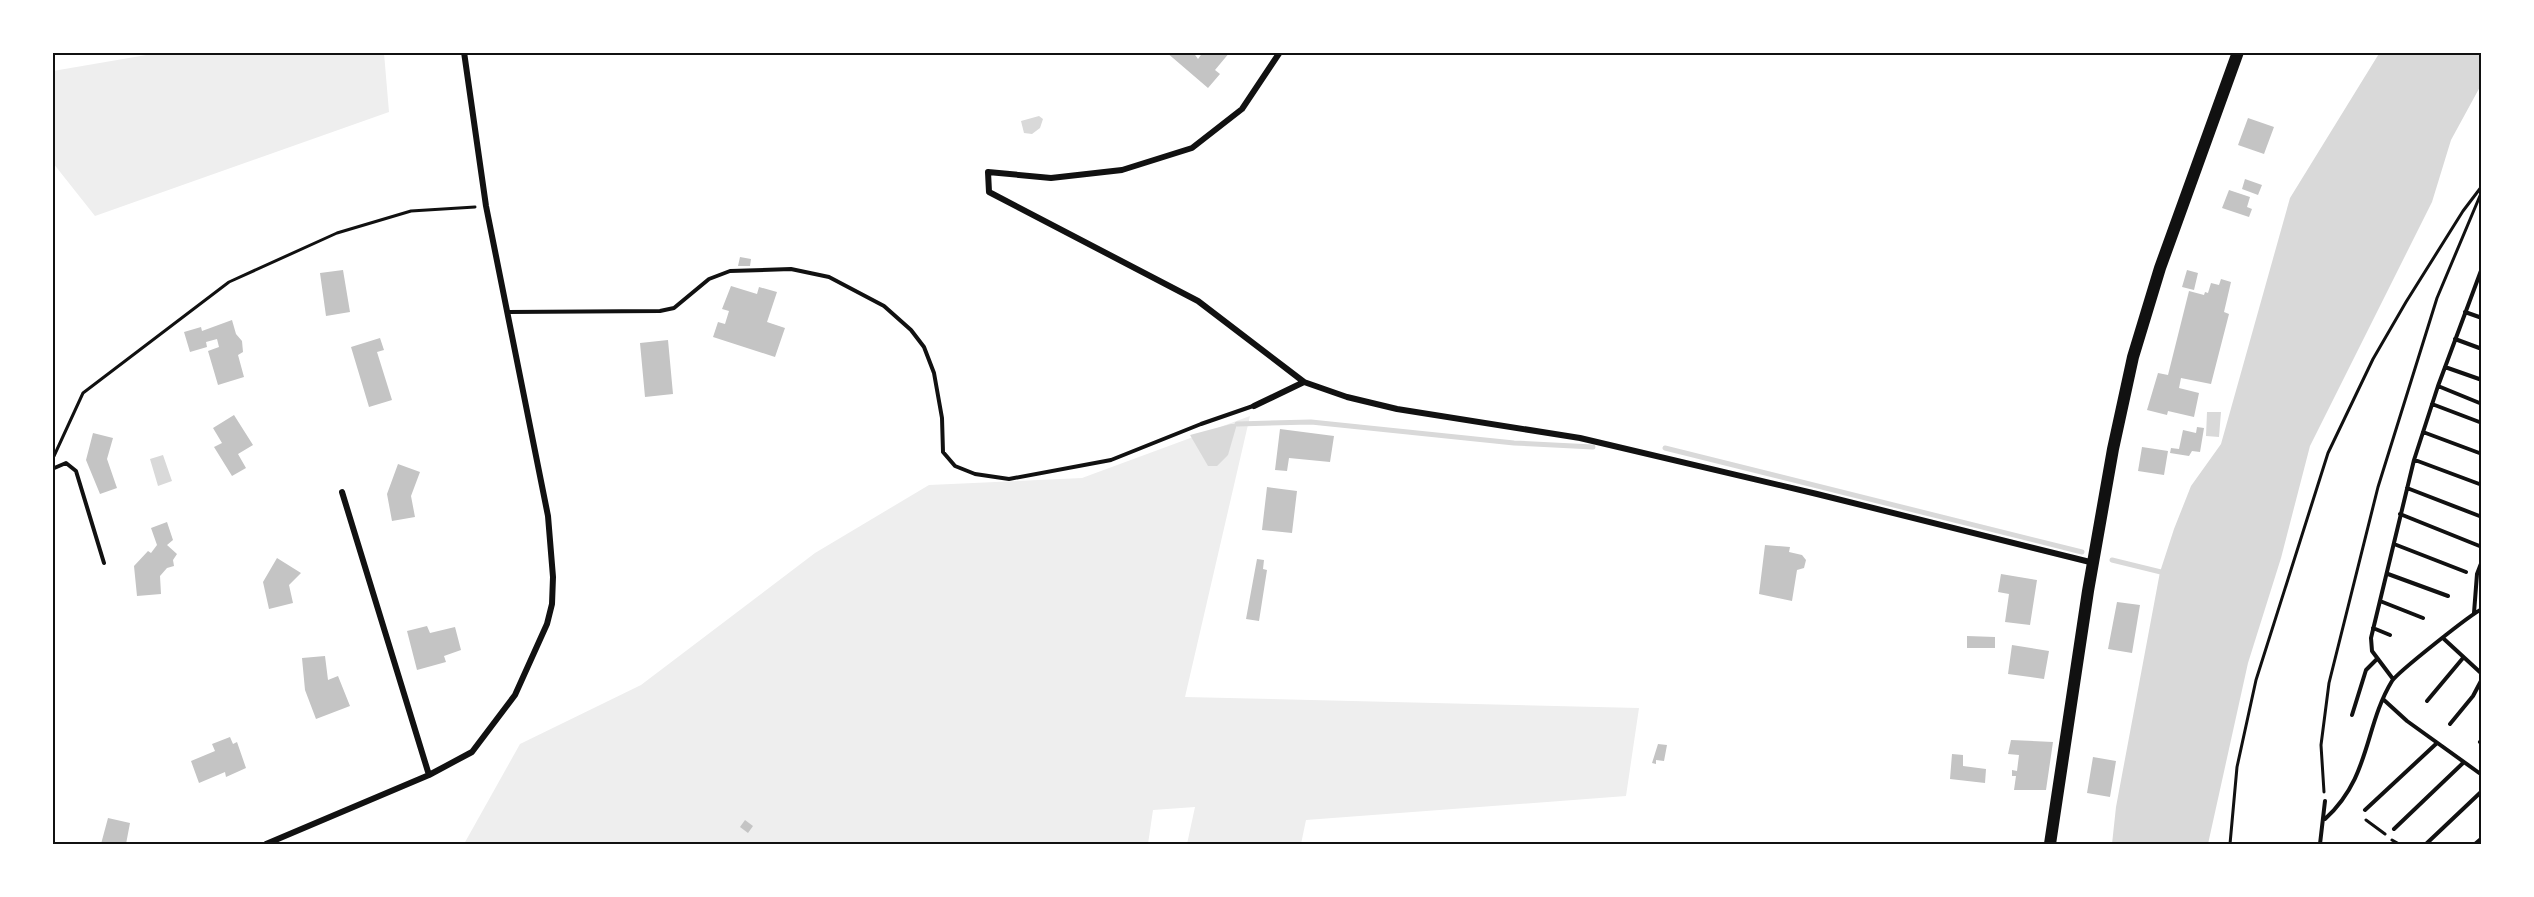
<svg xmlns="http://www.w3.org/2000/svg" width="2534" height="897" viewBox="0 0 2534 897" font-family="Mulish,sans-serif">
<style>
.green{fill:#eee}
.water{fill:#d9d9d9}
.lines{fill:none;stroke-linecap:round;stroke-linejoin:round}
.stream{stroke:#d9d9d9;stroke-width:5}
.building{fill:#c4c4c4}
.path{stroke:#111;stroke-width:3}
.service{stroke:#111;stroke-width:4}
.minor{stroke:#111;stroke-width:6}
.secondary{stroke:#111;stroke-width:12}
.neatline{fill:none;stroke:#111;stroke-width:2}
</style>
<rect width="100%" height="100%" fill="#fff"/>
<!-- green -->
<path class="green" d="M158 53H384L389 112 95 216 53 163V71Z
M1250 416 1185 697 1639 708 1626 796 1306 820 1301 844H1187L1195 807 1153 810 1148 844H464L520 744 641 685 815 553 929 485 1082 478Z"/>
<!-- water -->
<path class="water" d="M2380 52 2481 53V85L2451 140 2432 202 2310 446 2281 558 2248 663 2208 844H2112L2116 807 2160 572 2174 529 2191 486 2221 444 2290 198Z
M1039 116 1043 119 1040 128 1032 134 1024 133 1021 121Z
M2207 412H2221L2219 437 2206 436Z
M1231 424H1237L1228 455 1217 466H1208L1190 435Z
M163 455 172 481 158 486 150 459Z"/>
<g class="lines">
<!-- stream -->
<path class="stream" d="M1237 424 1311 422 1514 443 1593 447
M1665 448 2082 552
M2112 560 2165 573"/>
</g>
<!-- building -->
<path class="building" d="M1166 52H1193L1198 59 1203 52H1230L1215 70 1220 74 1208 88Z
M2248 118 2274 127 2264 154 2238 145Z
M2245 179 2262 185 2258 195 2242 189Z
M2229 190 2250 197 2247 207 2252 209 2249 217 2222 208Z
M740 257 751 259 750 266H738Z
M343 270 350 312 326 316 320 273Z
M2187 270 2198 273 2194 290 2182 287Z
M2221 279 2231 282 2224 312 2229 314 2211 384 2181 378 2179 388 2199 393 2194 417 2168 411 2167 415 2147 410 2158 373 2168 375 2189 291 2204 295 2205 292 2208 293 2211 283 2219 285Z
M731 286 757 294 759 287 777 292 767 322 785 328 775 357 713 337 718 322 725 324 729 311 722 309Z
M232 320 236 334 242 341 243 352 238 355 244 377 218 385 208 351 219 347 217 339 206 342 207 347 190 352 184 332 201 327 202 331Z
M380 338 384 350 377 352 392 400 369 407 351 347Z
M668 340 673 394 645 397 640 343Z
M234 415 253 445 238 454 246 468 232 476 214 447 222 443 213 428Z
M2197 427 2204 428 2200 452 2192 451 2189 456 2170 453 2171 448 2179 449 2183 430 2196 433Z
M1280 429 1334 436 1330 462 1289 458 1287 471 1275 470Z
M93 433 113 438 107 459 117 488 100 494 86 460Z
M2142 447 2168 451 2164 475 2138 471Z
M398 464 420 472 411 496 415 517 392 521 387 494Z
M1267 487 1297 491 1292 533 1262 530Z
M167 522 173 540 167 545 177 554 173 560 174 566 167 568 160 576 161 594 137 596 134 566 148 551 151 553 157 545 151 528Z
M1765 545 1790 547 1789 552 1802 555 1806 560 1804 568 1797 570 1792 601 1759 594Z
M277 558 301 573 289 585 293 603 269 609 263 582Z
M1257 559 1264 560 1263 569 1267 570 1259 621 1246 619Z
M2001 574 2037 580 2030 625 2005 622 2009 594 1998 592Z
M2117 602 2140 605 2132 653 2108 649Z
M427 626 430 633 455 627 461 650 444 656 446 662 417 670 407 631Z
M1967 636 1995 637V648H1967Z
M2012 645 2049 651 2044 679 2008 674Z
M325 656 328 680 338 676 350 706 316 719 305 690 302 658Z
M230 737 233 744 237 742 246 768 226 777 225 772 199 783 191 761 215 751 212 744Z
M2011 740 2053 742 2046 790H2014L2016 776H2012V770L2017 771 2019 755 2008 754Z
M1658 744 1667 745 1664 761 1656 760V764L1652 763Z
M1952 754 1963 755V766L1986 769 1985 783 1950 779Z
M2093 757 2116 761 2110 797 2087 793Z
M108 818 130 823 126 844H101Z
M745 820 753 826 748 833 740 827Z"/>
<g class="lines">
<!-- path -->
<path class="path" d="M54 456 83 393 229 282 337 233 411 211 475 207
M2324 792 2321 745 2329 683 2378 487 2437 298 2482 191
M2366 820 2385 834
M2392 840 2399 844
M2230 844 2237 767 2256 680 2328 453 2373 359 2406 302 2463 211 2482 186"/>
<!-- service -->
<path class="service" d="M507 312 660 311 674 308 709 279 730 271 791 269 829 277 884 306 911 330 924 347 934 373 942 418 943 452 955 466 975 474 1009 479 1111 460 1201 424 1253 406
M2465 312 2482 318
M2455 339 2482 349
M2445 367 2482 380
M2438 386 2482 404
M2432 404 2482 423
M2423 432 2482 454
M2415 460 2482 485
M52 469 66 463 76 471 104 563
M2407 488 2482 517
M2400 514 2482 547
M2394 544 2466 572
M2388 574 2448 596
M2380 601 2423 618
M2474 613 2477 574 2482 561
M2373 628 2390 635
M2444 639 2482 674
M2393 679 2372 651 2371 638 2414 460 2438 386 2482 268
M2384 700 2407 721 2482 775
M2427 701 2463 658
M2352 715 2366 670 2377 659
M2450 724 2473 696 2482 679
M2480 742 2482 740
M2365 810 2437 743
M2325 819C2371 777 2364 727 2392 681 2398 672 2471 614 2482 609
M2394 829 2463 763
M2320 844 2325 801
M2426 844 2482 791
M2475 844 2482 838"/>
<!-- minor -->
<path class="minor" d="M1280 52 1242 109 1192 148 1122 170 1051 178 988 172 989 192 1198 301 1304 382 1347 397 1397 409 1580 438 1817 494 2094 563
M1254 406 1304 382
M342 492 429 775
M266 844 429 775 472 752 515 695 547 624 552 604 553 577 548 516 486 206 464 52"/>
<!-- secondary -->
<path class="secondary" d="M2050 844 2088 591 2113 449 2133 357 2160 268 2238 52"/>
</g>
<!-- border -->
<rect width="2534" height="897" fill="none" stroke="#ffffff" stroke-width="108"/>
<rect x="54" y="54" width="2426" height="789" class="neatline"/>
</svg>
